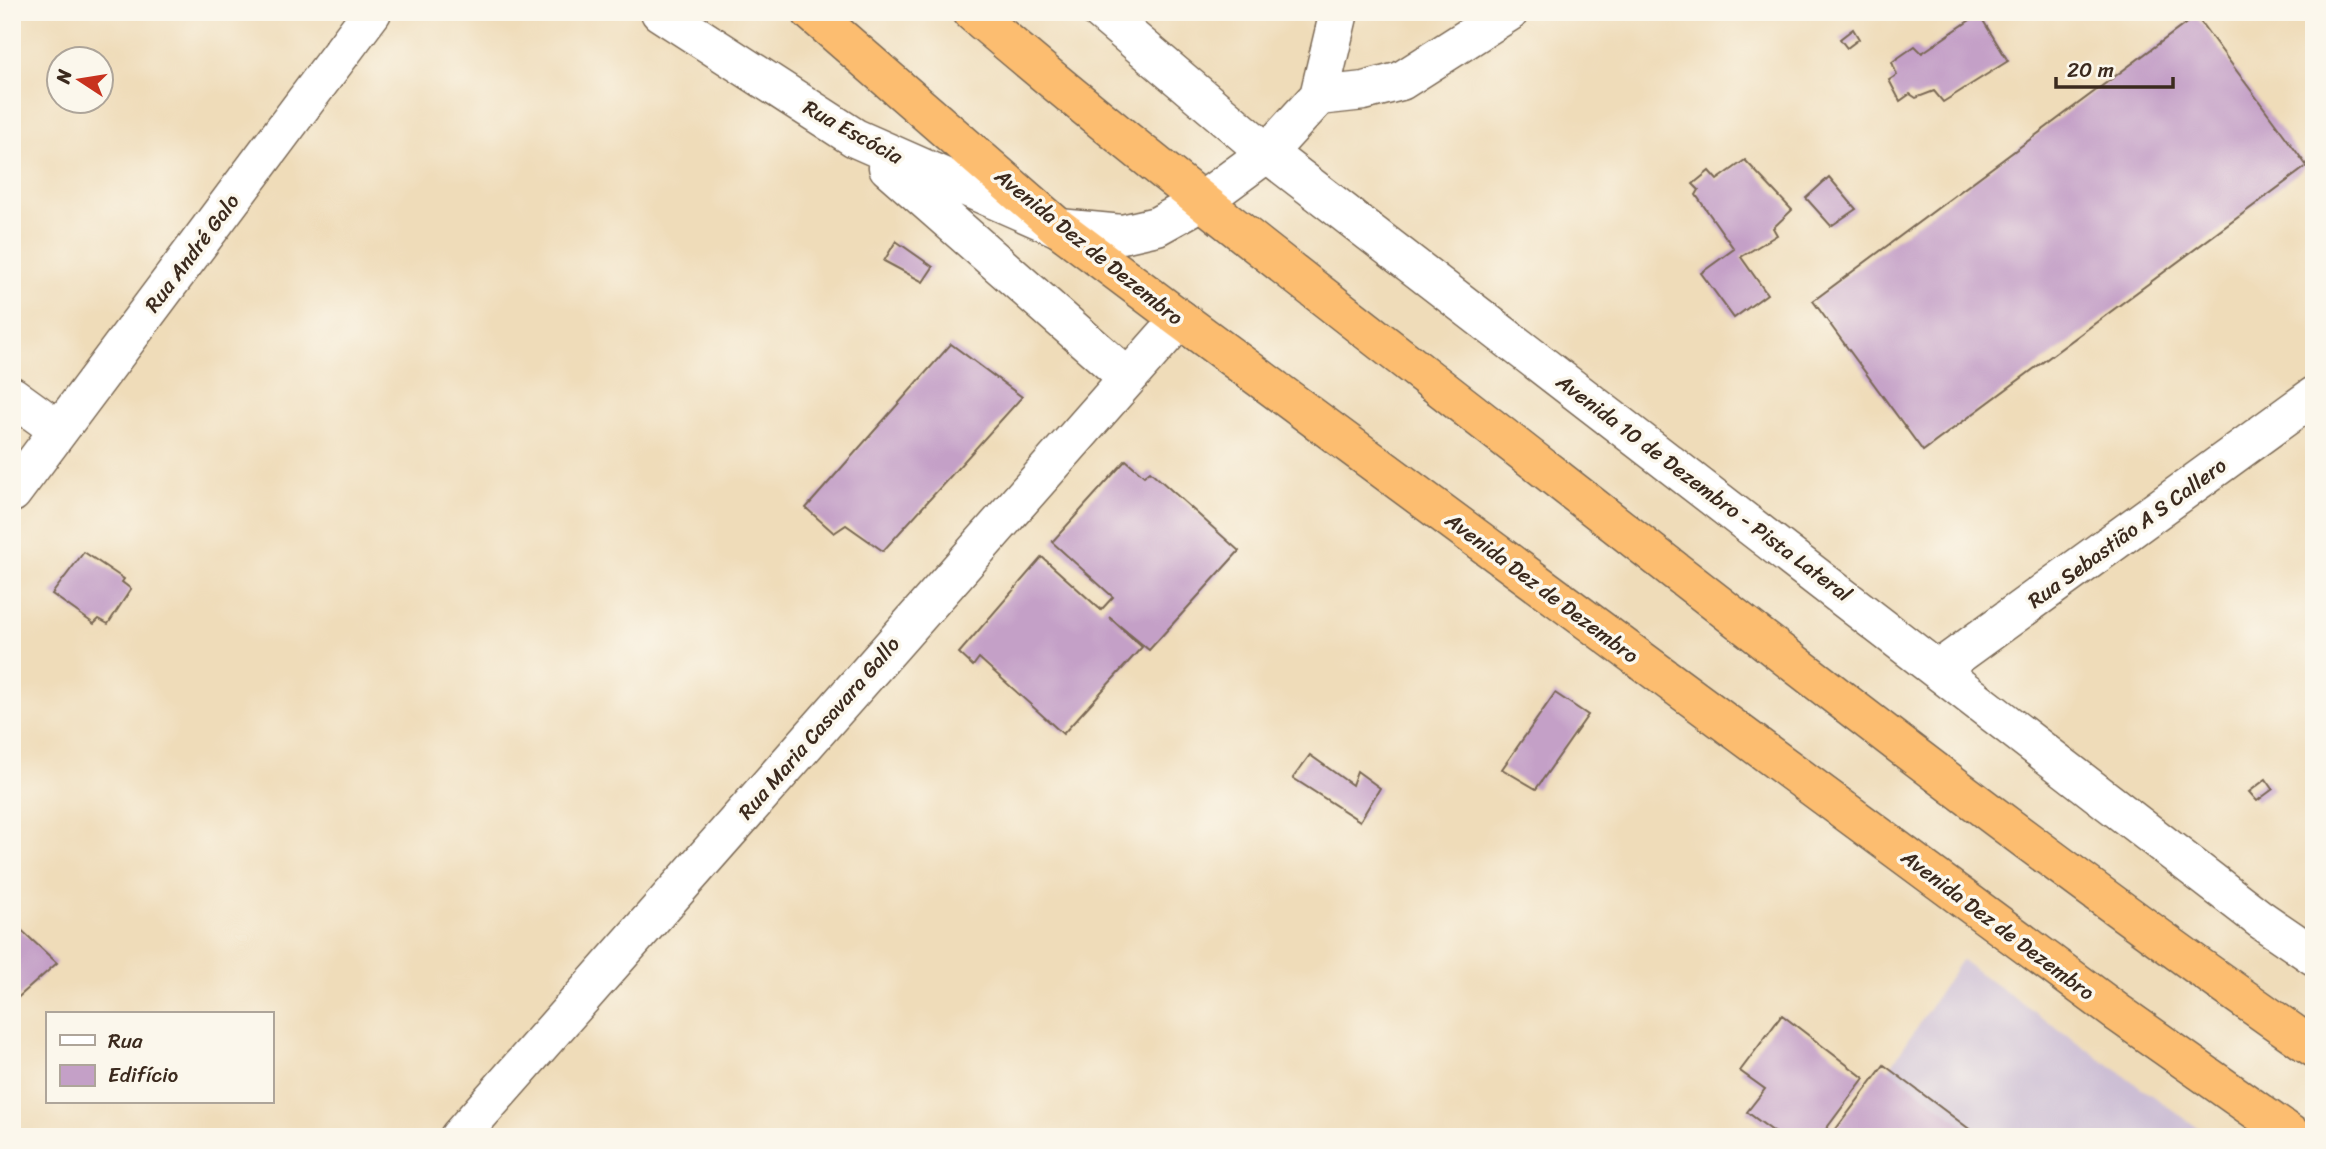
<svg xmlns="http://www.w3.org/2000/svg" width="2326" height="1149" viewBox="0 0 2326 1149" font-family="Sriracha,sans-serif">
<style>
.industrial{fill:#ccbed4}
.building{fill:#c4a0c7}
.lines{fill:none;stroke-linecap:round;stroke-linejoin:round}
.minor-casing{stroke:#7a6854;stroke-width:41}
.highway-casing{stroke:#7a6854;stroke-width:41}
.minor{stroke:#fff;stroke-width:38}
.highway{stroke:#fcbd6f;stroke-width:38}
.labels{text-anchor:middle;stroke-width:7;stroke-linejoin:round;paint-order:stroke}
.street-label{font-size:21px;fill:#3b2a1e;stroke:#fbf7ec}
</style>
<rect width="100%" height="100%" fill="#fbf7ec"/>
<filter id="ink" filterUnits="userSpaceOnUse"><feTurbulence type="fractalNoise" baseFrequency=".0143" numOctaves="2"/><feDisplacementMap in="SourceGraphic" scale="14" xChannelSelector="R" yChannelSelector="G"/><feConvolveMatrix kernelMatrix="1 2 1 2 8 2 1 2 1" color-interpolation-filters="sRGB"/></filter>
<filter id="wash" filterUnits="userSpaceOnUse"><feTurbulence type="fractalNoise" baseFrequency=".00686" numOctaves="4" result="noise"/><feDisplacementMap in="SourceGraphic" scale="28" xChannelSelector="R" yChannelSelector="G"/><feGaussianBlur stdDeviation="1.57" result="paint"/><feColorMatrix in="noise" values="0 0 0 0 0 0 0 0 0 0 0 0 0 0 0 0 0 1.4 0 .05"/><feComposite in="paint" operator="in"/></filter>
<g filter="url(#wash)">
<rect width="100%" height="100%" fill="#efdcb9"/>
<!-- industrial -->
<path class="industrial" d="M1961 960 2211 1137H1844Z"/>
<g id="blocks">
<!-- building -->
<path class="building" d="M1979 14 2008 61 1943 102 1934 91 1916 98 1910 94 1900 101 1889 80 1897 75 1892 62 1915 46 1922 53Z
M2196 16 2307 166 1923 451 1813 301Z
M1853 29 1859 39 1847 48 1840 39Z
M1745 160 1792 210 1773 228 1777 235 1741 257 1767 294 1734 318 1701 273 1734 249 1696 195 1699 190 1693 184 1709 171 1717 180Z
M1829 177 1856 209 1831 226 1806 198Z
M896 241 933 267 923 282 884 261Z
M951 344 1022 397 883 551 846 525 834 533 806 508Z
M1126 460 1144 476 1150 471 1239 551 1149 650 1109 617 1142 647 1063 734 979 658 973 666 959 653 1042 557 1101 610 1113 597 1052 542Z
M84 552 124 579 122 582 131 589 108 624 99 619 94 624 52 594Z
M1555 693 1588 715 1536 789 1502 769Z
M1310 755 1352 785 1357 771 1380 788 1360 821 1293 778Z
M2266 779 2273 789 2257 801 2249 792Z
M17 926 57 963 14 1001 12 931Z
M1782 1015 1864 1078 1820 1137H1781L1747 1112 1765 1089 1740 1071Z
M1884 1065 1980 1137H1830Z"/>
</g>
</g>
<g filter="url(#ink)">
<use href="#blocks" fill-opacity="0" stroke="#7a6854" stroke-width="2"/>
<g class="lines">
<defs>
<path id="minor" d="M660 12 855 138 1059 228 1122 234 1157 226 1202 201 1267 153 1319 96 1339 12
M1101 12 1267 153 2260 919 2314 956
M1319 96 1364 91 1401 81 1509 12
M888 167 1128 378
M12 396 59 430
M12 493 372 12
M1939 669 2314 396
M459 1137 1180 319"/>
<path id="highway" d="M811 12 1059 228 1180 319 2118 1013 2294 1137
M972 12C1160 173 1357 322 1551 474 1802 670 2052 866 2314 1048"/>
</defs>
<!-- minor casing -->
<use href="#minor" class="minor-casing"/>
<!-- highway casing -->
<use href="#highway" class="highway-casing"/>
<!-- minor -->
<use href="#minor" class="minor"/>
<!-- highway -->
<use href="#highway" class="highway"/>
</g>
</g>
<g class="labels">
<!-- street labels -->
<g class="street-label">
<text transform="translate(853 132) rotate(29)" y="7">Rua Escócia</text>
<text transform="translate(1089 247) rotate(39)" y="7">Avenida Dez de Dezembro</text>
<text transform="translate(192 253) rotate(-53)" y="7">Rua André Galo</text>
<text transform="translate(1704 488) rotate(37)" y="7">Avenida 10 de Dezembro - Pista Lateral</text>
<text transform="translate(2127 533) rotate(-36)" y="7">Rua Sebastião A S Callero</text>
<text transform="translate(1542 588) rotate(37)" y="7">Avenida Dez de Dezembro</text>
<text transform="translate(819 728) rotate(-49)" y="7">Rua Maria Casavara Gallo</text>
<text transform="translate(1998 925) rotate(37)" y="7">Avenida Dez de Dezembro</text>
</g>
</g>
<!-- margin -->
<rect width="2326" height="1149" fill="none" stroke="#fbf7ec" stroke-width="42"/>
<!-- legend -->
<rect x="46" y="1012" width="228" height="91" fill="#fbf7ec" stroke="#aea59a" stroke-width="2"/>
<rect x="60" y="1035" width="35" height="10" fill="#ffffff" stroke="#aea59a" stroke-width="2"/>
<text x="108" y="1048" font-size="21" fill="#3b2a1e">Rua</text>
<rect x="60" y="1065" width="35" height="21" fill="#c4a0c7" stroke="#aea59a" stroke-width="2"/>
<text x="108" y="1082" font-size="21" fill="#3b2a1e">Edifício</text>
<!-- north arrow -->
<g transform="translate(80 80) rotate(282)"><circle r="33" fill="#fbf7ec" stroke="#aea59a" stroke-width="2"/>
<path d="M0-5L12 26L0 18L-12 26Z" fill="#c8321e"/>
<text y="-10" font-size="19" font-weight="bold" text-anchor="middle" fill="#3b2a1e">N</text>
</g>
<!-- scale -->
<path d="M2056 77v10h117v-10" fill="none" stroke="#3b2a1e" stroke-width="3.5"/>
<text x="2067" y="77" font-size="21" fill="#3b2a1e" stroke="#fbf7ec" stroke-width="5" paint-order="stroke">20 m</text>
</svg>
